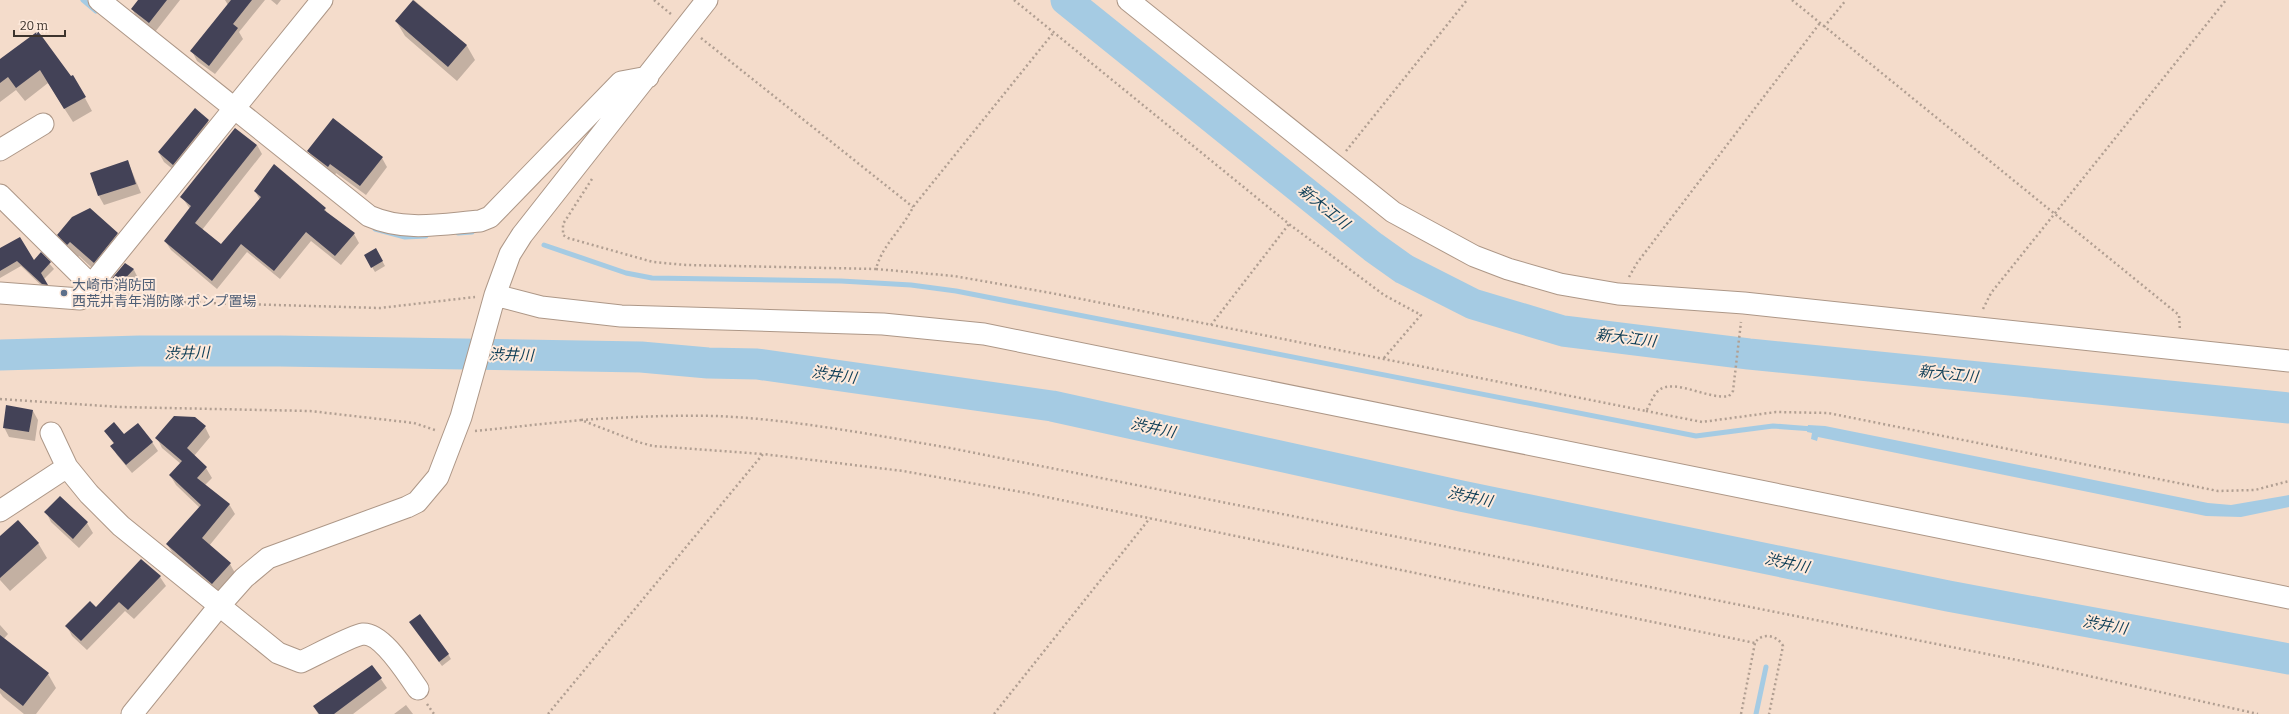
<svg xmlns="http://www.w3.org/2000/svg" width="2289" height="714" viewBox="0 0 2289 714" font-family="Bitter,'Noto Sans JP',serif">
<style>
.water{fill:#a5cbe3}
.shadow{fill:#0003}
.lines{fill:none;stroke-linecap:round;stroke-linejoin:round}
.stream{stroke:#a5cbe3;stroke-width:5}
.river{stroke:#a5cbe3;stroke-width:31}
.building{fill:#434257}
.minor-casing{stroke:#ad9787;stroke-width:23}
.path{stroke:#b19f92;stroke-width:2.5;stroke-dasharray:2 3;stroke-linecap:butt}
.minor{stroke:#fff;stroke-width:21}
.service-dot{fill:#5c6f8a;stroke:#feeadc;stroke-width:1.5}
.labels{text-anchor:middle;stroke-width:4;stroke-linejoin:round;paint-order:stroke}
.service-label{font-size:14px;fill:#4e5e75;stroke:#feeadc;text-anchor:start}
.water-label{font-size:15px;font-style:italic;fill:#0d3d56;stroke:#feeadc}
</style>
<rect width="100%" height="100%" fill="#f4dccb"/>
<!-- water -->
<path class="water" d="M1808 425 1825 426 2208 503 2231 505 2289 495V507L2241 517 2206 516 1818 437 1817 441 1811 439 1812 433 1807 432Z"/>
<!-- shadow -->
<path class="shadow" d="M139 0H180L155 32 137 18 132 9Z
M225 0H265L239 32 243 39 215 74 197 61 192 51 228 5Z
M271 0H281L277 5Z
M414 0 467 46 475 60 457 81 405 36 396 21Z
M38 33 71 77 73 76 92 111 73 122 48 83 25 101 16 90 0 102V61Z
M195 110 208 121 214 131 179 174 164 162 159 153Z
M257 145 262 154 202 230 221 246 260 200 255 191 325 209 328 215 354 234 359 243 341 265 311 241 280 279 247 252 217 289 171 250 165 241 190 209 182 197Z
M308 151 382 158 387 167 366 195 336 173 334 177 314 160Z
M128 162 141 193 104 205 99 196Z
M117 234 125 248 102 277 79 256 76 259 67 249 58 235Z
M0 249 34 262 41 254 54 269 44 279 50 290H46L21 266 0 278Z
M376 250 385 266 375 272 365 255Z
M125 264 134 270 139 280 123 296 116 292 111 282Z
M33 411 38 420 35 441 9 437 4 427Z
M205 427 210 437 194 456 206 468 212 478 205 485 229 504 235 514 209 546 230 564 235 573 218 593 173 554 167 544 200 508 176 485 170 475 181 464 162 448 157 438Z
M105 431 152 442 158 451 132 473 117 455 112 446 114 444Z
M60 497 87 523 93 533 79 548 51 522 46 512Z
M0 538 38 543 47 558 10 591 0 580Z
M160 577 166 586 134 619 125 611 87 650 72 636 67 626 96 608Z
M0 625 8 634 0 643Z
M413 627 448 654 451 659 442 666Z
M372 666 387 688 353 714H318L314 706Z
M48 674 56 688 36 714H24L3 697 0 693V675Z
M406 705 413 714H394Z"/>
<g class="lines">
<!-- stream -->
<path class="stream" d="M83 0 96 11
M375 229 405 237 426 236
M458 233 472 232
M544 245 626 273 652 278 841 281 911 285 956 291 1696 436 1773 426 1813 429
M1756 714 1766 667"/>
<!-- river -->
<path class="river" d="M1066 0 1373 247 1404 269 1473 304 1563 331 1749 354 2289 408
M0 355 140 351H280L641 357 708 363 757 364 1052 406 1461 496 1948 596 2289 659"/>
</g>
<!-- building -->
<path class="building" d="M138 0H167L149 23 131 9Z
M231 0H252L233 24 238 28 209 66 190 51Z
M413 0 467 45 448 67 395 21Z
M38 31 71 76 73 75 86 97 64 109 40 70 16 88 8 77 0 83V59Z
M195 108 209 120 173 165 158 152Z
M333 118 383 157 360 186 330 164 328 167 307 151Z
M235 128 257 145 195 223 221 244 261 197 254 191 274 164 326 208 324 210 355 233 335 256 306 232 274 271 241 244 212 281 164 241 191 206 180 197Z
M128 160 136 184 98 196 90 173Z
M90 208 118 233 94 263 70 242 67 245 57 235 72 217Z
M20 237 34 260 41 252 51 262 41 273 48 285 42 284 17 261 0 271V248Z
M376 248 383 261 371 268 364 255Z
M125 263 134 269 117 287 109 282Z
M6 405 33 410 29 432 3 428Z
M174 416 195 417 206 426 187 448 207 467 197 478 230 504 202 538 231 563 212 584 166 544 201 505 169 475 182 461 155 438Z
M114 422 124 434 138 423 153 442 126 465 110 446 114 443 104 431Z
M60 496 88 522 73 539 44 512Z
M18 520 39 543 0 578V536Z
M141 559 161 576 128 610 119 602 81 641 65 626 90 601 96 607Z
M420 614 449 654 439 662 409 622Z
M0 635 49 673 23 706 0 688Z
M372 665 382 678 334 714H319L313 706Z"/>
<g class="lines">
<defs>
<path id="minor" d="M99 0 369 216C405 232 442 224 480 221L490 217 621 82 648 77
M1128 0 1393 212 1474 256 1508 269 1560 284 1618 294 1744 303 2289 361
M0 150 43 124
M0 195 92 286
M0 293 80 299 322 0
M495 295 541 307 621 316 883 324 984 334 2289 598
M51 433 67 467 89 494 121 526 278 653 301 662C312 657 353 635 363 634 383 633 407 674 418 689
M0 511 67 467
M132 714 220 605 244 578 268 558 407 507 417 502 438 477 461 417 495 295 510 254 522 235 707 0"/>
</defs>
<!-- minor casing -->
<use href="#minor" class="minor-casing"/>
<!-- path -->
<path class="path" d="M654 0 672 15
M1014 0 1289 224 1384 295 1421 315 1384 358
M1792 0 2179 315 2180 331
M1824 27 1846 0
M701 38 913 207
M1346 151 1467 0
M592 179 563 224V235L568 238 653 262 686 265 876 269C882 245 902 230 913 207L1054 32
M876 269 954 276 1051 293 1646 411C1650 405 1653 395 1659 390 1675 378 1708 400 1729 396L1733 391 1741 322
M1629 277 1637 263 1820 23
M104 300 380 308 475 297
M1983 309 1991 293 2226 0
M1211 325 1289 224
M0 399 120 407 310 411 414 423 435 430
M1646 411 1702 422 1776 412 1828 413 2218 491 2255 490 2289 481
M581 420C626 417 670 415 715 416 792 419 874 435 950 448L2022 661 2258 714
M475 431 581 420 638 442 653 446 763 454
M427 704 434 714
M548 714 763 454 903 471 1027 493 1755 643C1761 632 1778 635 1783 646L1769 714
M994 714 1150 518
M1741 714 1755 643"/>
<!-- minor -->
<use href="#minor" class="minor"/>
</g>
<!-- markers -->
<circle class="service-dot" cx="64" cy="293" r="4"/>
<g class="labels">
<!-- service labels -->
<g class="service-label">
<text x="72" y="290">大崎市消防団<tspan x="72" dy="16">西荒井青年消防隊 ポンプ置場</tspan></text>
</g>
<!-- water labels -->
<g class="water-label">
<text transform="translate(1324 207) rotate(39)" y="5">新大江川</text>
<text transform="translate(1626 338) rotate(7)" y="5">新大江川</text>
<text transform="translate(187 353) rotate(-1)" y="5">渋井川</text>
<text transform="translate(511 355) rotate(1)" y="5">渋井川</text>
<text transform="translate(1948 374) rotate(6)" y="5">新大江川</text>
<text transform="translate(834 375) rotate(8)" y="5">渋井川</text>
<text transform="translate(1153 428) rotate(12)" y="5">渋井川</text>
<text transform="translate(1470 497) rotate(12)" y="5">渋井川</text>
<text transform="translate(1787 563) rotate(12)" y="5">渋井川</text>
<text transform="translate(2105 625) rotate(10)" y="5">渋井川</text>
</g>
</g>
<!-- scale -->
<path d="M14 30v6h51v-6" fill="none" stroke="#3d342d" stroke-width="2"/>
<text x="20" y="30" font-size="12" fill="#3d342d" stroke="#feeadc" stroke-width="3" paint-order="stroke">20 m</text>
</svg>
